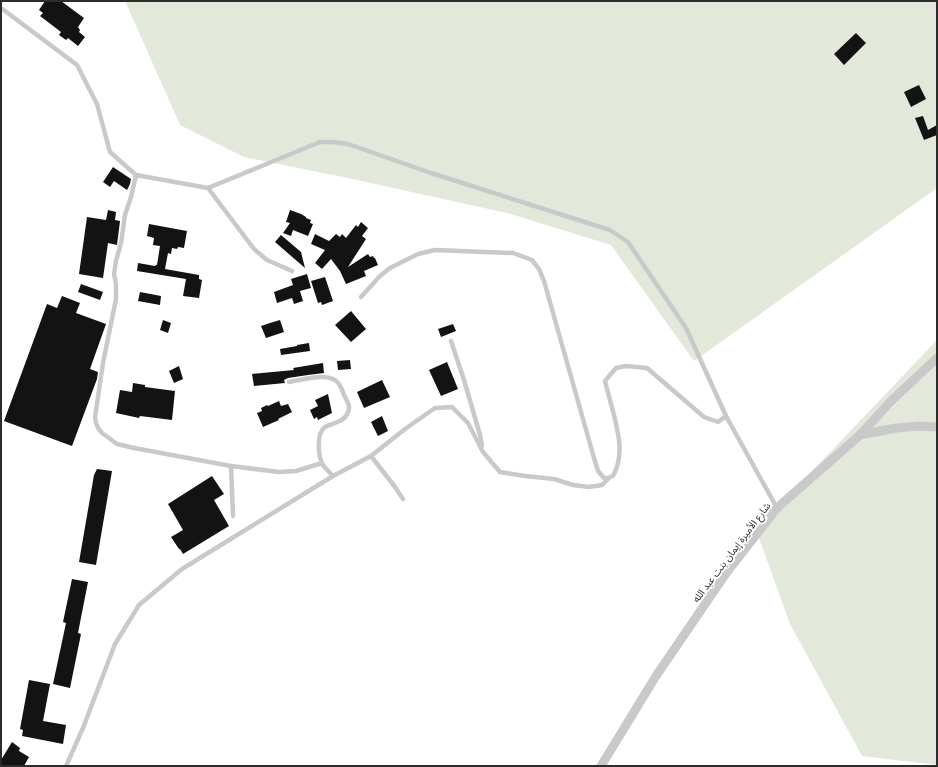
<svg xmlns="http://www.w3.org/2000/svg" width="938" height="767" viewBox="0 0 938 767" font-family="Mulish,'Noto Sans Arabic',sans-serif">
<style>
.green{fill:#e2e8da}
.building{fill:#131313}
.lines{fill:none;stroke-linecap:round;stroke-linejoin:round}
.lane{stroke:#c9c9c9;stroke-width:4.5}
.street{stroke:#c9c9c9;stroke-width:9}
.labels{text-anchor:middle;stroke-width:4;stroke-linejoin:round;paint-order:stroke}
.street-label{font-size:10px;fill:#2c2c2c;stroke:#fff}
</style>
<rect width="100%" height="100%" fill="#fff"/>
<!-- green -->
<path class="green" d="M125 1H937V188L694 361 611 245 507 213 348 178 244 157 180 125Z
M937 340V765L862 756 790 624 756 530Z"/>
<!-- building -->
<path class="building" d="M45 1H61L84 18 78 27 80 30 79 32 85 37 78 46 68 38 66 40 59 35 61 32 40 16 43 13 39 10Z
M856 33 866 43 844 65 834 54Z
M919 85 926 99 911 107 904 92Z
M923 116 928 130 937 125V135L924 140 915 118Z
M113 167 131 179 130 184 127 190 114 181 110 187 103 182Z
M108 210 116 212 115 220 120 221 117 245 108 243 103 278 79 274 87 217 106 220Z
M290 210 301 214 306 217V218L311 220 310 223 313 224 308 236 293 230 291 236 283 233 290 223 286 222Z
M361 222 368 228 362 236 366 239 348 267 368 254 370 257 373 256 374 258H375L378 265 364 271 366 276 346 284 340 271 331 259 322 269 315 263 325 250 311 244 315 234 329 241 336 234 340 237 342 234 346 238 356 225 358 227Z
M149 224 187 231 184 248 178 247 177 249 172 248 171 254 168 253 165 269 199 275V279L202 280 199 298 183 296 186 279 137 271 138 263 155 266 156 265H157L160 246 153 245 154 238 147 236Z
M281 235 301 252 305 268 275 242Z
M307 274 311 288 300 291 303 301 294 304 292 298 277 303 274 292 293 285 291 279Z
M325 277 333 301 322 305 321 302 318 303 311 281Z
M81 284 103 292 100 300 78 292Z
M140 292 161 296 160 305 138 301Z
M62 296 80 303 76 313 106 324 90 369 98 372 97 379 72 446 4 421 47 304 57 308Z
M351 311 366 329 351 342 335 325Z
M163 320 171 323 168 333 160 330Z
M280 320 284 332 266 338 261 326 270 323Z
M453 324 456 331 441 337 438 329Z
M309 343 310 351 281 355 280 349 297 346V345Z
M350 360 351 369 338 370 337 361Z
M447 362 458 389 441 396 429 370Z
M323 363 324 373 308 375 288 378 284 380 285 383 254 386 252 374 294 370 293 368Z
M179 366 183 379 174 383 169 371Z
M382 380 390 397 364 408 357 392Z
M133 383 145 385V387L175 391 172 420 140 416 139 418 116 413 120 390 132 392Z
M328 394 332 413 318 420 317 417 314 419 310 410 318 406 315 400Z
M279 401 281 406 288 404 292 412 278 419 279 420 263 427 257 413 262 411 261 408 267 405 268 406Z
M382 416 388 431 378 436 371 422Z
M97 469 112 471 96 565 79 562 94 475Z
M212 476 224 494 214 500 229 526 183 554 180 549H179L171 537 183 530 168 504Z
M72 579 88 582 78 633 81 634 70 688 53 684 66 623 63 622Z
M29 680 50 684 43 721 66 725 63 744 22 736 23 730 20 729Z
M12 742 20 748 19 751 29 757 24 766H1V760Z"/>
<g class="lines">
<!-- lane -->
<path class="lane" d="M1 8 77 65 97 104 110 152 136 175 208 188 320 142H333L348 144 431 173 610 230 628 242 686 328 726 416 777 508
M136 175 131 197 125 215 121 243 116 261 114 274 116 284V299L103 363 95 417 96 423 98 428 102 433 109 438 117 444 134 448 231 466 279 472 296 471 322 463
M208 188 254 249 267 260 292 271
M361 297 380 276 390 268 418 254 435 250 513 253 532 260 539 269 544 281 594 458 598 471 604 478H608L613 476C624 456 619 436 614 415 611 404 608 393 605 381L616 368 626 366 647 368 704 417 718 422 726 416
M451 341 464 380 480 435 482 446
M289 382C303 380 330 371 339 384 341 387 343 392 344 395 347 401 351 406 348 412 345 422 333 423 325 427 316 433 318 457 323 465 326 469 330 473 333 476
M371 456 395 487 403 499
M231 466 233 516
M66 766 83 728 115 644 139 605 182 569 333 476 371 456 405 429 435 408 452 407 468 423 483 452 500 472 525 476 554 479 573 485 589 487 602 485 610 477"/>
<!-- street -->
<path class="street" d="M860 435 890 402 937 358
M601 766 656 676 727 572 777 508 860 435 896 428 919 426 937 427"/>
</g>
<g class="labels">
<!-- street labels -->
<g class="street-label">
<text transform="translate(731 552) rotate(-53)" y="4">شارع الأميرة إيمان بنت عبد الله</text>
</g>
</g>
<!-- border -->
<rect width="938" height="767" fill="none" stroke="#2c2c2c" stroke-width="4"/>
</svg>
